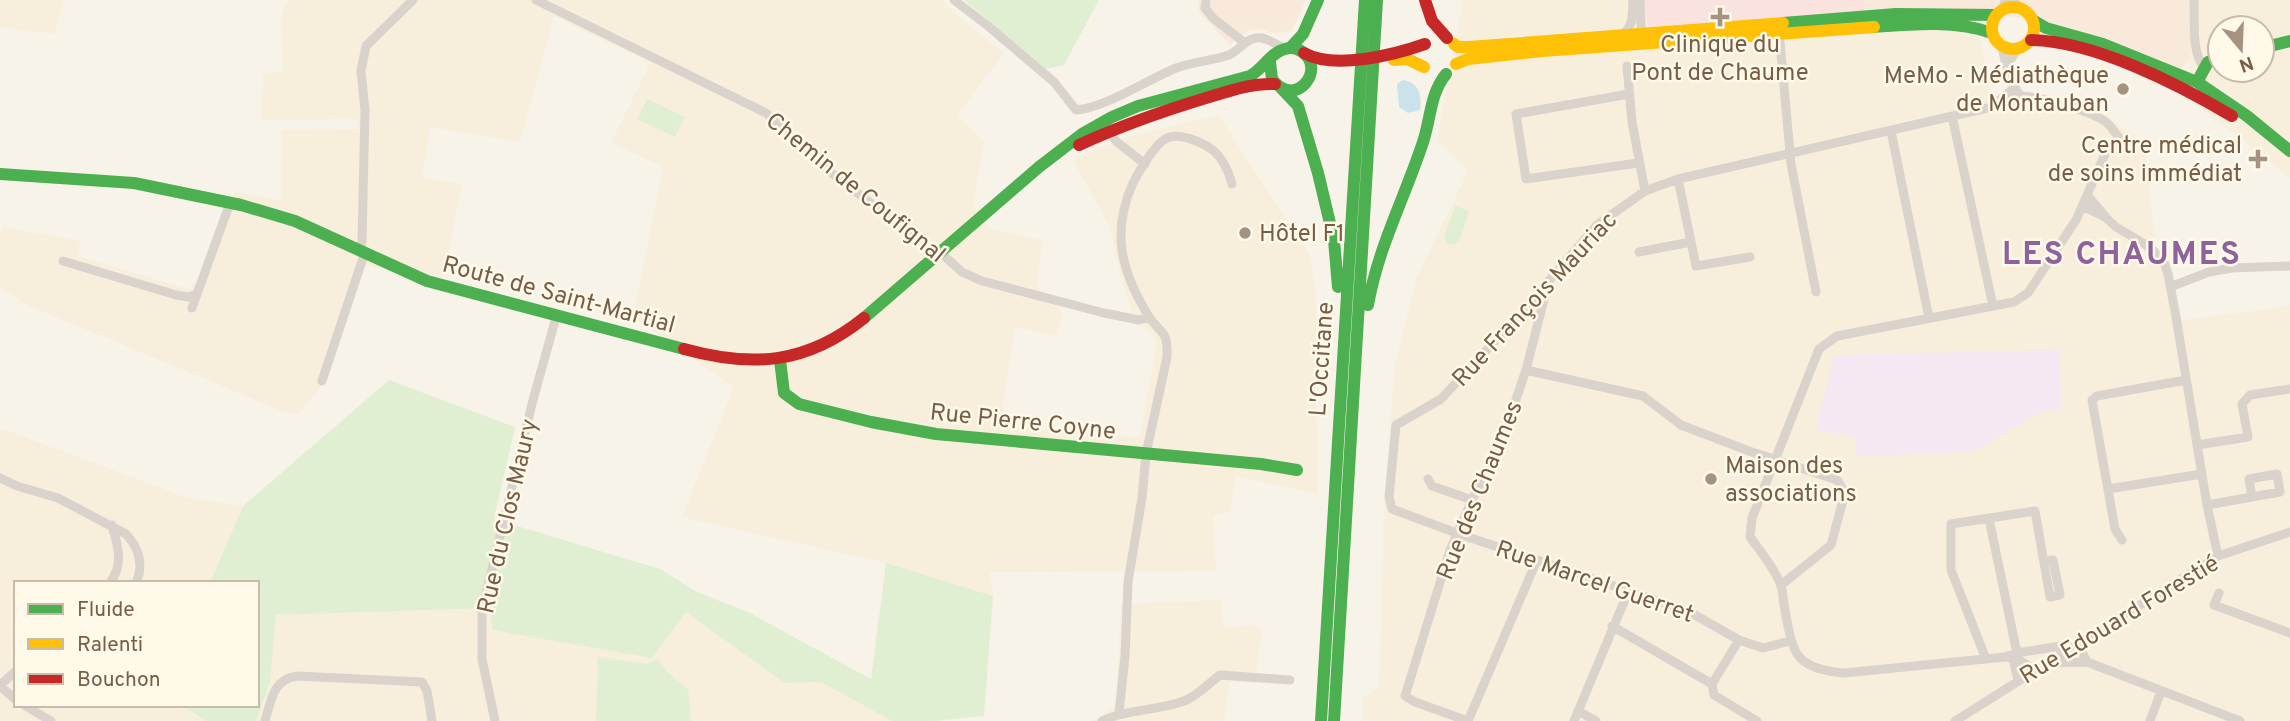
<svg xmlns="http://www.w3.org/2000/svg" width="2290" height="721" viewBox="0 0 2290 721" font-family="Overpass,sans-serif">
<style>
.residential{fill:#f7eedb;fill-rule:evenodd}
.commercial{fill:#f9e9db}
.education{fill:#f5e8f2}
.medical{fill:#fae2de}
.green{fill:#e0efd2}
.water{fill:#cae2e9}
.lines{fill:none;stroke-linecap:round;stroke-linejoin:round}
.street{stroke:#dad3cc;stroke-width:9}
.fast{stroke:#4caf50;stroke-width:12}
.slow{stroke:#ffc107;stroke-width:12}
.jam{stroke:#c62828;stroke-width:12}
.poi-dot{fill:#a59280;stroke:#fff9ea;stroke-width:2.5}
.labels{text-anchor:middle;stroke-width:5;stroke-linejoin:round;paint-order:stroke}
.poi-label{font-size:24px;fill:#785e47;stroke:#fff9ea;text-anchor:end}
.street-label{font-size:24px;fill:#785e47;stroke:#fff9ea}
.district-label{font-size:32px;font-weight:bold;letter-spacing:2px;fill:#8f629c;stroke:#fff9ea}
</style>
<rect width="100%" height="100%" fill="#f8f3e9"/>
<!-- residential -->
<path class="residential" d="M0 0H64L54 34 0 27Z
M288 0H942L958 16 1004 53 957 115 984 142 973 205 991 229 1042 240 1037 286 1063 312 1056 336 1015 326 1000 426 1140 438 1157 342 1131 309 1119 270 1110 227 1073 160 1093 150 1137 135 1179 124 1219 116 1310 256 1316 296 1317 494 1235 476 1231 511 1213 516 1216 571 990 572 993 596 886 563 682 517 734 387 633 317 663 167 611 143 650 63 554 16 520 142 430 127 422 178 462 184 443 278 363 265 327 378 298 414 284 412 27 305 0 287V239L2 227 80 241 78 256 188 289 197 280 235 192 281 201 282 130 357 129V119L261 120 263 74 283 72 281 16Z
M1463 0H1643L1646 24 1974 12 1992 95 2074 100 2144 140 2156 248 2169 270 2182 320 2277 308 2290 304V721H1363V697L1379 687 1384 505 1395 363 1416 279 1468 171 1437 140Z
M2189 0H2290V178L2190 99ZM2220 28H2262V70H2220Z
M0 428 188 498 243 506 210 583H16V705H180L207 721H0Z
M1220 600 1224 628 1255 625 1262 630 1255 683 1230 682 1224 721H1089L1099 719 1116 703 1121 604Z
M489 608 494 630 686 612 784 683 821 682 892 721H256L270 682 275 615Z"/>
<!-- commercial -->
<path class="commercial" d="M1198 0H1306L1292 31 1275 34 1263 29 1248 31 1230 45 1199 12Z
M1863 0H2189L2190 60 2180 69 2096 36 2046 21 1974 12H1865Z"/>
<!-- education -->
<path class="education" d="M2060 350 2061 410 2042 411 1977 450 1931 454 1857 456 1854 436 1815 430 1834 355Z"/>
<!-- medical -->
<path class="medical" d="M1643 0H1863L1865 12 1648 27Z"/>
<!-- green -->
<path class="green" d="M964 0H1099L1064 65 1046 69Z
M647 99 685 117 675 137 637 119Z
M1455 206 1469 211 1459 242 1452 245 1447 244 1444 237Z
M389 380 515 427 494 519 660 569 697 592 748 612 871 679 886 563 993 596 984 716 935 721H892L821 682 784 683 686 612 652 658 493 630 489 608 276 615 270 682 256 721H207L180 705H257V583H210L243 506Z
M598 657 646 664 658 659 666 671 688 689 691 721H596Z"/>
<!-- water -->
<path class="water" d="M1403 80C1419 83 1422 95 1420 110L1408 113 1399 107 1397 84Z"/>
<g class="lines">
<!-- street -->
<path class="street" d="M536 0 766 113 835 176 934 251 943 255 962 272 982 281 1104 313 1139 320 1149 317
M954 0 988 26 1054 82 1076 110C1105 108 1147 80 1176 68 1193 62 1211 61 1229 55 1239 51 1245 39 1256 38 1267 36 1276 46 1286 48
M1206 0 1205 8 1213 18 1241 40 1243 45
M1640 0 1641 28 1645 34
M2014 0 2018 7
M2194 0C2195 21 2191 51 2204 68
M2003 9 2005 0
M1779 31 1791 164 1816 292
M1622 35C1634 26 1632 14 1633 0
M2002 46C2005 63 2010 83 2021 96 2041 97 2089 110 2106 122 2111 126 2116 134 2120 139L2106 152 2076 220 2028 293 2014 302 1837 336 1819 349 1752 518 1750 537C1761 552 1773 566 1780 583 1783 590 1783 598 1784 605 1793 651 1791 668 1844 673L2005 657 2017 653 2067 645 2071 647
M1627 66 1632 122 1645 191
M2009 69 2010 61 2018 48
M1629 94 1516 114 1526 179 1638 163
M1994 105 2014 88
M1952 116 1993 306
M1108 131 1117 142 1145 164
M1891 131 1929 318
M1678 179 1696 266 1750 257
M2087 195 2105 216
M2082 206 2105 217 2116 227 2143 243 2154 251 2164 262 2168 274 2176 317 2207 505 2218 556
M359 252 362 241 365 110 361 71 366 46 413 0
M1639 252 1691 242
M63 261 176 295 188 297 197 294 230 203
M2170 287 2209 272 2232 268 2290 266
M192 308 197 294
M1526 370 1643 396 1681 425 1749 451 1837 480 1844 491 1843 500 1831 545 1781 585
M322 381 364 255
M2197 445 2248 437 2242 404 2250 395 2290 389
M0 478 17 486 58 498 126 534C139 548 144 565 136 583
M1428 479 1432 486 1472 500
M2108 489 2202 474
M2207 505 2280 492 2277 474 2249 479 2252 497
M1989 519 2017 653
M2122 540 2115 529 2092 400 2097 396 2186 380
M110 583C124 564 118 546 112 525
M2219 593 2214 605 2290 633
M1612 626 1712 684
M1739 640 1712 684 1714 695 1757 721
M1790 641 1763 648 1739 640 1688 611 1459 534 1392 509 1389 497 1396 425 1441 399 1521 313 1597 225 1645 191 1678 179 2005 104 2021 96
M2078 643 2087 662
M2016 654 2014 663 2018 680
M2007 657 2021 661 2035 670
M1986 659 1951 570V524L2035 511 2050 597 2060 595 2053 560 2044 562
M2047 663 2087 662 2240 721
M0 685 16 671
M0 686 16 700
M24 705 51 721
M1578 711 1596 721
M1119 713 1125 656 1128 582 1142 498 1146 454 1167 357C1168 328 1161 336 1148 315 1121 271 1111 232 1133 183 1139 171 1154 146 1165 139 1178 131 1202 142 1214 151 1223 159 1229 173 1232 184
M265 721C271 701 273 679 297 676L422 682 427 691 432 721
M495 721 482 659V610L533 400 557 314
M1102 721C1127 709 1157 711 1184 701 1196 697 1209 683 1220 675L1290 680
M1468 721 1415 702 1405 696 1450 550 1472 500 1501 443 1526 370 1548 284
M1468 721 1537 560
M1574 721 1629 590
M1955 721 2205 564 2218 556 2290 532
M2150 721 2161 691"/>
<!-- fast -->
<path class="fast" d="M2034 21 2046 28 2103 44 2197 82 2247 116 2290 151
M1783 23 1896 14 1996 15
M1874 27C1913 24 1956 20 1992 33
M1290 48 1303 34 1318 0
M2262 48 2290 41
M2197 82 2208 62 2220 57
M1281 88 1298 106 1318 173 1334 240 1338 287
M0 174 134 183 241 205 295 221 427 281 684 349
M1368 305C1378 248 1404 199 1422 145 1431 121 1429 95 1446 74
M864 318 1039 167 1082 134 1112 117 1138 106 1250 76C1263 69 1271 52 1285 49 1290 47 1296 48 1301 51 1328 67 1296 111 1272 79L1270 62
M780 360 784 393 799 404 871 422 936 434 1261 464 1297 470
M1321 721 1365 0
M1334 721 1377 0"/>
<!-- slow -->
<path class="slow" d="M1992 28a21 21 0 1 1 42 0a21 21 0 1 1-42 0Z
M1454 44 1458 47H1469L1783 23
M1394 60 1407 59 1424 67
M1456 64 1468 59 1542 51 1874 27"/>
<!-- jam -->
<path class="jam" d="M1425 0 1432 21 1447 38
M2031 40C2094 41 2178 84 2232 116
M1304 53C1334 70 1394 55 1425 44
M1079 145C1120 126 1163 111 1206 98 1229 91 1251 83 1275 84
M684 349C753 368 807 364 864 318"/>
</g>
<!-- markers -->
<g class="poi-dot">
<path d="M1716.5 6.5h7v7h7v7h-7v7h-7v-7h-7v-7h7z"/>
<circle cx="2123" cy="89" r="7"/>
<path d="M2254.5 148.5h7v7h7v7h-7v7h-7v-7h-7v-7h7z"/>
<circle cx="1245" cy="233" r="7"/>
<circle cx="1711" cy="479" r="7"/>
</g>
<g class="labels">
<!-- poi labels -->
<g class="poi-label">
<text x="1720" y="52" text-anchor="middle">Clinique du<tspan x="1720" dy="28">Pont de Chaume</tspan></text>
<text x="2109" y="83">MeMo - Médiathèque<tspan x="2109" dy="28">de Montauban</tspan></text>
<text x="2242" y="153">Centre médical<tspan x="2242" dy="28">de soins immédiat</tspan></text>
<text x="1259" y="241" text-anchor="start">Hôtel F1</text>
<text x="1725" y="473" text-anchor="start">Maison des<tspan x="1725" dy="28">associations</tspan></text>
</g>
<!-- street labels -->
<g class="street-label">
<text transform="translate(856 187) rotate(39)" y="8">Chemin de Coufignal</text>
<text transform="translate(559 294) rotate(15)" y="8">Route de Saint-Martial</text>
<text transform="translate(1534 299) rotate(-47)" y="8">Rue François Mauriac</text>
<text transform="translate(1321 359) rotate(-86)" y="8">L'Occitane</text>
<text transform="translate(1023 421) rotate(6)" y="8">Rue Pierre Coyne</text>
<text transform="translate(1479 490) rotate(-68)" y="8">Rue des Chaumes</text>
<text transform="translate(507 516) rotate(-77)" y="8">Rue du Clos Maury</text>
<text transform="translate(1595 581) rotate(19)" y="8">Rue Marcel Guerret</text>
<text transform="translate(2119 619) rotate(-31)" y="8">Rue Edouard Forestié</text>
</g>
<!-- district labels -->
<g class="district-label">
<text x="2122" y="264">LES CHAUMES</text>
</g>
</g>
<!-- legend -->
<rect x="14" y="581" width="245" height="126" fill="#fff9ea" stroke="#c9bba9" stroke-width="2"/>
<rect x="28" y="604" width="35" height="10" fill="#4caf50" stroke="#c9bba9" stroke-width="2"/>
<text x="77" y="616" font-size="21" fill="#785e47">Fluide</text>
<rect x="28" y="639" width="35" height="10" fill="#ffc107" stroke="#c9bba9" stroke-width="2"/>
<text x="77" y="651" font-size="21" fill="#785e47">Ralenti</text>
<rect x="28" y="674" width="35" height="10" fill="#c62828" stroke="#c9bba9" stroke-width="2"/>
<text x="77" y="686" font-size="21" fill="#785e47">Bouchon</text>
<!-- north arrow -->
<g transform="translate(2241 49) rotate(161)"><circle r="33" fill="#fff9ea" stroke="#c9bba9" stroke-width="2"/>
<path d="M0-5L12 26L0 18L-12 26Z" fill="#a59280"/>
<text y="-10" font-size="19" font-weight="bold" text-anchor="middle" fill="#785e47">N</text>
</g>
</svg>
